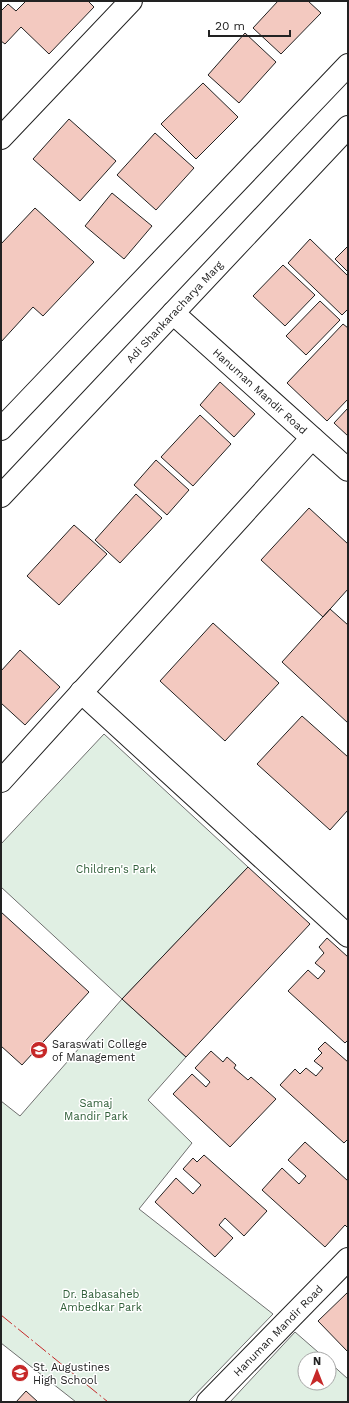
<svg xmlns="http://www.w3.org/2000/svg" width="349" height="1403" viewBox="0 0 349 1403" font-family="'Work Sans',sans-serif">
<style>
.green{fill:#e0efe3;stroke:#6f6f6f}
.building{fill:#f3c9c0;stroke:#222}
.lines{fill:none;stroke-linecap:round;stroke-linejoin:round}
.street-casing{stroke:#222;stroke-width:24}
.secondary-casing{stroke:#222;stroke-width:24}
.street{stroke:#fff;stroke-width:22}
.secondary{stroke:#fff;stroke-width:22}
.power{stroke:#c62828;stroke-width:1;stroke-dasharray:14 3 2 3;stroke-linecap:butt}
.labels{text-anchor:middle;stroke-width:3;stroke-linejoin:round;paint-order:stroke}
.street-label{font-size:11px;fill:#222;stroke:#fff}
.park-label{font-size:11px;fill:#2f5e38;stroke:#fff}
.poi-label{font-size:11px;fill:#222;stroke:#fff;text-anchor:start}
</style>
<rect width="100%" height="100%" fill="#fff"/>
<!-- green -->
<path class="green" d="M104 734 248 867 122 999 186 1057 148 1100 192 1143 139 1209 273 1314 188 1402H76L1 1343V1101L20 1116 122 999 1 887V844Z
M295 1332 326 1359H305V1383H329V1362L348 1379V1402H230Z"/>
<!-- building -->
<path class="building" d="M26 1H88L94 7 49 54 21 27 5 44 1 41V11L8 4 16 11Z
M278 1H308L321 13 281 54 253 28Z
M245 33 276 62 239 103 208 75Z
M203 83 238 117 196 159 161 124Z
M69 119 116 161 80 201 33 159Z
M155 133 194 168 156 210 117 175Z
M112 193 152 226 124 259 85 226Z
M35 208 94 262 43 316 33 307 1 342V244Z
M310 239 348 276V309L342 315 288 263Z
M348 246V272L335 259Z
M283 265 315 295 285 326 253 296Z
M320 301 340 320 306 355 286 336Z
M343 324 348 328V399L327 421 287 383Z
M220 382 255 414 234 437 200 405Z
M348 408V436L334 423Z
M200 415 231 444 193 486 161 457Z
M156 460 189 490 167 515 134 485Z
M136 494 162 518 120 563 95 540Z
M309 508 348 544V589L323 617 261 560Z
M74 525 107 554 59 605 27 576Z
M330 609 348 625V723L282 662Z
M213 623 279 683 225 741 160 681Z
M20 650 60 687 25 725 1 703V671Z
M302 716 348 757V810L330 830 257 764Z
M248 867 310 924 186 1057 122 999Z
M1 912 89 992 22 1065 1 1046Z
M327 938 348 957V1040L345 1043 288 991 308 970 318 979 325 971 315 963 324 953 319 947Z
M325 1042 348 1062V1139L344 1143 280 1085 295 1069 300 1074 306 1068 316 1076 323 1068 314 1061 322 1053 318 1049Z
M211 1051 223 1062 227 1057 236 1065 234 1068 248 1080 251 1077 276 1099 230 1147 173 1094 192 1074 206 1087 210 1082 195 1068Z
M305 1142 348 1181V1228L345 1225 325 1247 262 1190 282 1168 299 1184 306 1176 288 1160Z
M204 1155 267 1211 244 1236 225 1218 219 1225 233 1238 215 1257 155 1202 176 1178 193 1194 201 1185 183 1169 193 1158 197 1162Z
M348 1292V1352L318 1321Z
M26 1391 38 1402H16Z"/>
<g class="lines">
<defs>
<g id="street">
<path d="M1 138 131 1"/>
<path id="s1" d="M173 313 348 470"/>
<path d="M81 692 348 936"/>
<path d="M1 781 312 438"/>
<path id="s2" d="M208 1402 348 1259"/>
</g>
<g id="secondary">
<path d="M1 429 348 65"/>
<path id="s3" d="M1 496 348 127"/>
</g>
</defs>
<!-- street casing -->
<use href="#street" class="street-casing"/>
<!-- secondary casing -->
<use href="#secondary" class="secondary-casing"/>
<!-- street -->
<use href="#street" class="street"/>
<!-- secondary -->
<use href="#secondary" class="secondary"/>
<!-- power -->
<path class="power" d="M1 1315 108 1402"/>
</g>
<!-- icons -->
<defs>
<symbol id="university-disc" viewBox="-11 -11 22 22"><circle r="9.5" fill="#c62828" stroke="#fff"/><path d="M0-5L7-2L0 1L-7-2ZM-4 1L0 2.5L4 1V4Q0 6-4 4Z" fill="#fff"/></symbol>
<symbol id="school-disc" viewBox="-11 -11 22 22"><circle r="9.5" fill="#c62828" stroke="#fff"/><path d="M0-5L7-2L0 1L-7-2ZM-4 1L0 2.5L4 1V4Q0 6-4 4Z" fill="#fff"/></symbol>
</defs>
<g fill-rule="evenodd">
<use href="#university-disc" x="29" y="1040" width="20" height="20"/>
<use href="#school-disc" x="10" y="1363" width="20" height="20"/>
</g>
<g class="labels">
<!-- street labels -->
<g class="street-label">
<text dy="4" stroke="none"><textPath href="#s3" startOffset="253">Adi Shankaracharya Marg</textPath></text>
<text dy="4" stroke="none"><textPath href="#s1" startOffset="117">Hanuman Mandir Road</textPath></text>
<text dy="4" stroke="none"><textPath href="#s2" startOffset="100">Hanuman Mandir Road</textPath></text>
</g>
<!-- park labels -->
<g class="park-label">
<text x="116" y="873">Children's Park</text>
<text x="96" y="1107">Samaj<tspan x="96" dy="13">Mandir Park</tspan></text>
<text x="101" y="1298">Dr. Babasaheb<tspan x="101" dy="13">Ambedkar Park</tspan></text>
</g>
<!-- poi labels -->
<g class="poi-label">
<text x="52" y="1048">Saraswati College<tspan x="52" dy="13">of Management</tspan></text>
<text x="33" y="1371">St. Augustines<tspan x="33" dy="13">High School</tspan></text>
</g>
</g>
<!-- border -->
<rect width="349" height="1403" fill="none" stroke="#222222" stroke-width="4"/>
<!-- north arrow -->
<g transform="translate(317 1371)"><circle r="19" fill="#ffffff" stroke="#a7a7a7"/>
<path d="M0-3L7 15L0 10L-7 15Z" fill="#c62828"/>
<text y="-6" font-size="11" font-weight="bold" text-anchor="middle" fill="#222222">N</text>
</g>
<!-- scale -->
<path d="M209 30v6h81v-6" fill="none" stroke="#222222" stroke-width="2"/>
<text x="215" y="30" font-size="12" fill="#222222" stroke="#ffffff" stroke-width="3" paint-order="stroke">20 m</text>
</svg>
